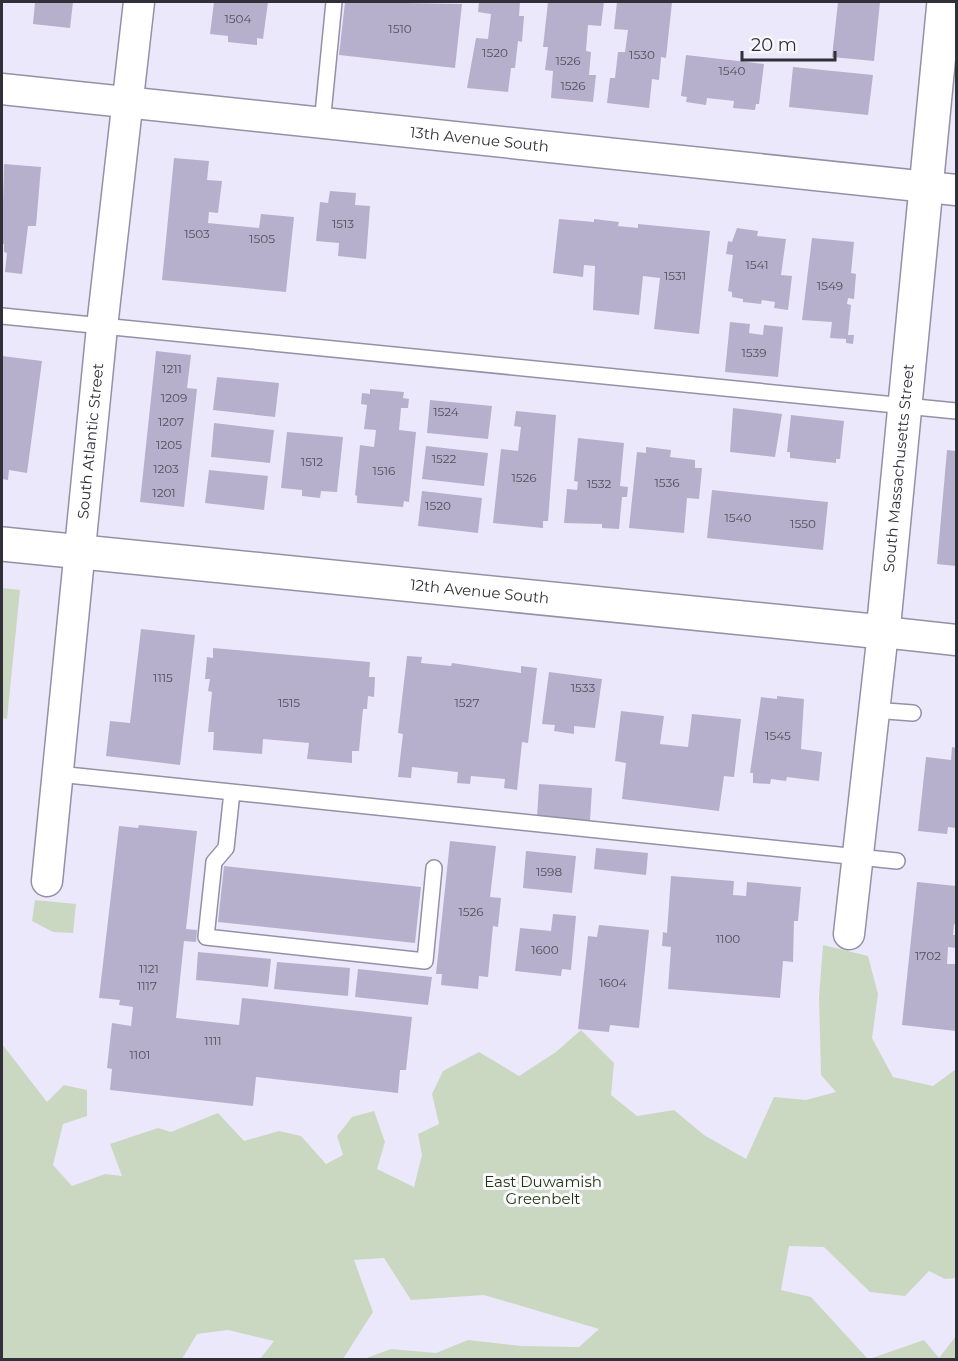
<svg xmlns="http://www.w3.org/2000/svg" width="958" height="1361" viewBox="0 0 958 1361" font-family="Montserrat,sans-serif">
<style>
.green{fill:#cad8c2}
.building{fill:#b6b0cc}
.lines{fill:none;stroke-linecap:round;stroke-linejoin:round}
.service-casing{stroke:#9590a6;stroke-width:18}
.minor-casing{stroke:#9590a6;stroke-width:33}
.tertiary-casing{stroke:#9590a6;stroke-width:36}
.service{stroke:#fff;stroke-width:15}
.minor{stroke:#fff;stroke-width:30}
.tertiary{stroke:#fff;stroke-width:33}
.labels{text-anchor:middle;stroke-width:6;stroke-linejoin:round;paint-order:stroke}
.number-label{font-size:12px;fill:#524f5d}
.street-label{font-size:15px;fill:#312f38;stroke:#f9f8fc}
.park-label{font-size:15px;fill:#1f350b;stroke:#f9f8fc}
</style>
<rect width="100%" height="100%" fill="#ece8fb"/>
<!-- green -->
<path class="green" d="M2 588 20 590 7 719 2 718Z
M35 900 76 904 73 933 53 932 32 921Z
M823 945 868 956 878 994 872 1038 893 1077 933 1086 956 1069V1278L945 1279 929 1271 905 1296 870 1292 824 1247 789 1246 781 1290 811 1297 868 1359H364L391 1349 436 1353 468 1340 522 1346 579 1347 599 1329 484 1295 411 1300 384 1258 354 1260 373 1312 343 1359H260L274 1341 228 1330 197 1334 182 1359H2V1044L47 1102 64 1085 87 1090V1116L63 1124 53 1165 72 1186 105 1174 122 1176 110 1144 158 1128 171 1132 218 1113 244 1141 279 1131 301 1136 326 1164 343 1155 337 1136 352 1117 374 1111 385 1142 377 1169 414 1187 422 1155 418 1134 439 1124 432 1094 443 1071 479 1052 519 1076 556 1052 581 1030 614 1063 611 1095 637 1116 674 1110 704 1135 746 1159 774 1097 806 1100 836 1092 821 1075 819 997Z
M956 1336V1359H869L924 1340 939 1358Z"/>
<!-- building -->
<path class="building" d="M35 2H73L70 28 33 24Z
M214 2H268L263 39 257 38V45L228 42V36L210 34Z
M345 2 462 4 455 68 339 55Z
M479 2H520L519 16H524L522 42 518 41 515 68H511L508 92 467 88 476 38 488 39 491 14 478 12Z
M548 2H604L601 26 588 25 586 51 591 52 589 75H596L593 102 551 98 553 71 545 70 548 47H543Z
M617 2H672L666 58 661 57 659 80 652 79 649 108 607 103 610 78H615L618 52H625L628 30 614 29Z
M838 2H880L874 61 832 57Z
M686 55 764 64 759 104H756L755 110 733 108 734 101 707 98 706 105 686 102 687 97 681 96Z
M793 67 873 75 868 115 789 107Z
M174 158 209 161 207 180 222 181 218 213 209 212 208 223 259 228 261 214 294 217 286 292 162 280Z
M4 164 41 167 36 226H28L22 274 5 272 7 253 4 252V244H2Z
M330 191 356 193 355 205 370 206 366 259 338 256 339 243 316 241 320 202 328 203Z
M559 219 594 222V219L619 222 618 226 638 228V224L710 231 699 334 654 329 660 278 643 276 639 315 593 310 595 266 584 265 583 277 553 273Z
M737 228 758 231 757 236 786 239 781 275 792 276 788 310 774 308 775 302 762 300 761 304 743 302V299L732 297V292L728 291 733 255 726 254 728 241 732 242Z
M812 238 854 242 851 273 856 274 854 299 848 298 847 304 851 305 848 335H854L853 344 846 343V339L830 338 832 322 802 320Z
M730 322 750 324 749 333 763 335 764 325 783 327 778 377 725 372Z
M156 351 191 355 187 388 197 389 184 507 140 502Z
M2 356 42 361 27 473 9 470 8 480 2 479Z
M217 377 279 383 275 417 213 410Z
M370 389 404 392 403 398 409 399 408 408H401L399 430 416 432 409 502 404 501 403 507 357 503V496L355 495 360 445 374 447 376 430 364 429 367 405 361 404 362 393 370 394Z
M430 400 492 406 488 439 427 433Z
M733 408 782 414 775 457 730 452Z
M516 411 556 415 548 521H543V528L493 523 501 449 518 451 521 427 514 426Z
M791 415 844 421 840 459H836V463L790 458V452H787Z
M214 423 274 430 270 463 211 457Z
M287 432 343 437 337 492 321 491 320 498 302 496V490L281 488Z
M578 438 624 443 620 486 628 487 627 497H622L619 529 602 528V524L564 523 567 489 577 490 578 482 574 481Z
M426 446 488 453 484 486 422 479Z
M646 447 671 450 670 457 695 460V468H702L699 499 687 498 684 533 629 528 637 452 646 453Z
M947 450 956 451V566L937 564Z
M209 470 268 476 264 510 205 503Z
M712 490 828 502 823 550 707 538Z
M422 491 482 498 478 533 418 526Z
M141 629 195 635 180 765 106 756 110 721 130 723Z
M213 648 370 662 369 677H375L374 697 368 696 367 709H363L359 751H352V763L307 759 309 743 263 739 262 754 213 750 214 732H208L212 692 208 691 210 679H205L207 657 213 658Z
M407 656 422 657 421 663 451 666 452 663 521 673V666L537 668 528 743 522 742 517 790 504 788 505 779 471 776 470 784 457 783 458 772 412 767 411 778 398 777 403 734 398 733Z
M549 672 602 679 595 728 574 726V734L554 731 555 725 542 724Z
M777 696 804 699 801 749 822 752 819 781 787 777 786 781 771 779 770 784 753 783V773H750L761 697 777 699Z
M621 711 664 716 660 744 688 747 692 714 741 719 734 777 724 776 719 811 622 799 626 763 615 761Z
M952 747 956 748V828L948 827 947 834 918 831 926 757 951 760Z
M539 784 592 788 590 821 537 818Z
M139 825 197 831 186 929 197 930 196 942 184 941 176 1018 239 1025 242 998 412 1017 406 1070H400L398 1093 256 1077 253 1106 110 1090 112 1069 107 1068 112 1023 131 1026 133 1007 119 1005 120 1000 99 998 119 826 138 828Z
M450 841 496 846 490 897 501 898 498 927 493 926 488 977 479 976 478 989 441 985 442 974H436Z
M596 848 648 853 646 875 594 869Z
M526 851 576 856 572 893 523 888Z
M224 866 421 887 415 943 218 922Z
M671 876 734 881 733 895 746 896 747 882 801 887 798 921H794L793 962 783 961 780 998 668 989 671 947 662 946 663 932 667 933Z
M917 882 956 886V925L954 924 953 935H956V948L948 947 947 964H956V1031L902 1025Z
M553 914 576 916 571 970 562 969 561 976 515 971 520 928 551 931Z
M599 925 649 930 639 1028 610 1025 609 1032 578 1029 588 936 597 937Z
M198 952 271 959 268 987 196 980Z
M277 962 350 968 348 996 274 989Z
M358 969 432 977 428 1005 355 997Z"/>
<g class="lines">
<defs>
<path id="service" d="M322 124 334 2
M2 316 956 411
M873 710 913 713
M58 774 897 861
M232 792 226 848 214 862 206 937 425 961 434 868"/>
<g id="minor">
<path id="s1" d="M2 89 956 190"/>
<path id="s2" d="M47 881 102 327 139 2"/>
<path d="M849 934 883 632 956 640"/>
</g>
<g id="tertiary">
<path id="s3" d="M2 544 883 632 944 2"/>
</g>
</defs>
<!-- service casing -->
<use href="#service" class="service-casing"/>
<!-- minor casing -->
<use href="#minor" class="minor-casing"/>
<!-- tertiary casing -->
<use href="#tertiary" class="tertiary-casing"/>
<!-- service -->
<use href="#service" class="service"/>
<!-- minor -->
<use href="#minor" class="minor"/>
<!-- tertiary -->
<use href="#tertiary" class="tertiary"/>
</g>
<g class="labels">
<!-- number labels -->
<g class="number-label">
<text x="238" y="23">1504</text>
<text x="400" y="33">1510</text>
<text x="495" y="57">1520</text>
<text x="642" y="59">1530</text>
<text x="568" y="65">1526</text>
<text x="732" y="75">1540</text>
<text x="573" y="90">1526</text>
<text x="343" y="228">1513</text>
<text x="197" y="238">1503</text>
<text x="262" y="243">1505</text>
<text x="757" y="269">1541</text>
<text x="675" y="280">1531</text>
<text x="830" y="290">1549</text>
<text x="754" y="357">1539</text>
<text x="172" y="373">1211</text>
<text x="174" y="402">1209</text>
<text x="446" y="416">1524</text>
<text x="171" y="426">1207</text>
<text x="169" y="449">1205</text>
<text x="444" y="463">1522</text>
<text x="312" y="466">1512</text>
<text x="166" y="473">1203</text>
<text x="384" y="475">1516</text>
<text x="524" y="482">1526</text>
<text x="667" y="487">1536</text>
<text x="599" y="488">1532</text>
<text x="164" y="497">1201</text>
<text x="438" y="510">1520</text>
<text x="738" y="522">1540</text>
<text x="803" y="528">1550</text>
<text x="163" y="682">1115</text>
<text x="583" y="692">1533</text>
<text x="289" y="707">1515</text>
<text x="467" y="707">1527</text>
<text x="778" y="740">1545</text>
<text x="549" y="876">1598</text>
<text x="471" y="916">1526</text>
<text x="728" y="943">1100</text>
<text x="545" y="954">1600</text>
<text x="928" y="960">1702</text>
<text x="149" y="973">1121</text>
<text x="613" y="987">1604</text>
<text x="147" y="990">1117</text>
<text x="213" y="1045">1111</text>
<text x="140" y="1059">1101</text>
</g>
<!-- street labels -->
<g class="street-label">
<text dy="5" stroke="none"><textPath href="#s1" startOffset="480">13th Avenue South</textPath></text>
<text dy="5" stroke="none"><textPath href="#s2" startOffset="442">South Atlantic Street</textPath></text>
<text dy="5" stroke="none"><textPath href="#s3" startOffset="1050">South Massachusetts Street</textPath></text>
<text dy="5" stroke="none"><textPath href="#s3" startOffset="480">12th Avenue South</textPath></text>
</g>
<!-- park labels -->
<g class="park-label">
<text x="543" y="1187">East Duwamish<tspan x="543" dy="17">Greenbelt</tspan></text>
</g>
</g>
<!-- border -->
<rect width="958" height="1361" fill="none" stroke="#312f38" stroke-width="6"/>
<!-- scale -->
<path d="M742 51v9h93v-9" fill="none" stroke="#312f38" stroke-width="3"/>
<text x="751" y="51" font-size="18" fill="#312f38" stroke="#f9f8fc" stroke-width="4.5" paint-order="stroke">20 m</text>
</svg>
